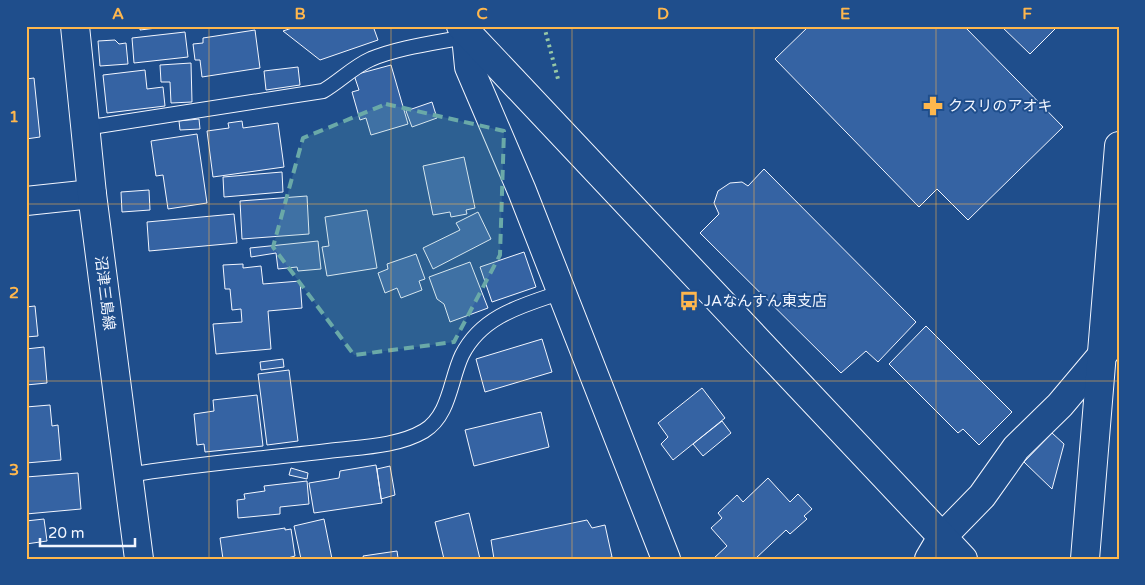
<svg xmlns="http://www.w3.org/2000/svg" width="1145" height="585" viewBox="0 0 1145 585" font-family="'Varela Round','Noto Sans JP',sans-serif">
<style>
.building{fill:#3563a3;stroke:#f2f6ff}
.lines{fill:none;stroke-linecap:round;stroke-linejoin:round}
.lane-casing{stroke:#f2f6ff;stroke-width:16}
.street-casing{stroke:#f2f6ff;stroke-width:30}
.secondary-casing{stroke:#f2f6ff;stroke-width:30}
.lane{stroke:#1f4e8c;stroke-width:14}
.street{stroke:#1f4e8c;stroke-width:28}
.secondary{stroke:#1f4e8c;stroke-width:28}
.hedge{stroke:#97c8a6;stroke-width:4;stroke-dasharray:2.5 4;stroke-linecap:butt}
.marked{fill:#6aa9a8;fill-opacity:0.2;stroke:#6aa9a8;stroke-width:4;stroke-dasharray:10 6;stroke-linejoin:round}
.grid{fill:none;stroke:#ffb74d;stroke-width:1;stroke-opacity:0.55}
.labels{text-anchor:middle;stroke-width:4;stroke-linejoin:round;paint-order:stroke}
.poi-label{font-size:15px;fill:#f2f6ff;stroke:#1f4e8c;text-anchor:start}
.street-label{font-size:15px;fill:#f2f6ff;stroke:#1f4e8c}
.neatline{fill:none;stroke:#ffb74d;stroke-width:2}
.grid-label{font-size:16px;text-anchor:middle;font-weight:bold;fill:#ffb74d}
</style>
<rect width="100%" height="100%" fill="#1f4e8c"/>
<!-- building -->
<path class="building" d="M140 26H173L140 30Z
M298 26H373L378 40 320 60 283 31Z
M809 26H964L1063 127 968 220 937 189 919 207 775 59Z
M1001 26H1058L1030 54Z
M255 30 260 68 202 77 200 60H195L193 44 203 43V38Z
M185 32 188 57 134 63 132 38Z
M115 40 119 44 126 43 128 64 100 66 98 41Z
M191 63 192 102 171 103 170 82H161L160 65Z
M391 65 408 124 371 135 366 118 360 120 352 92 359 90 354 75Z
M298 67 300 85 266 90 264 71Z
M145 70 147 89 163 87 165 106 107 113 103 75Z
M34 78 40 137 26 139V79Z
M432 102 437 118 412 127 406 111Z
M199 119 200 129 180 130 179 121Z
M242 121 243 128 278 123 284 167 213 177 207 131 229 128 228 123Z
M197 134 207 203 168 209 163 175 156 176 151 141Z
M464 157 475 208 466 210 467 214 451 217 450 212 433 215 423 166Z
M764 169 916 322 878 362 866 351 841 373 700 233 719 214 714 203 718 191 730 183 742 182 748 186Z
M282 172 283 192 224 197 223 177Z
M149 190 150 210 122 212 121 192Z
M307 196 309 234 242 239 240 201Z
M367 210 377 268 327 276 322 247 329 246 325 217Z
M478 212 491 239 433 269 423 248 460 230 456 223Z
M234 214 237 243 149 251 147 222Z
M318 241 321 269 298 271 297 267 278 269 276 253 251 257 250 248Z
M524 252 536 287 492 302 480 267Z
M416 254 425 279 419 281 422 290 401 298 397 288 385 293 378 273 388 269 387 264Z
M470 262 488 308 450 322 444 304 437 299 429 277Z
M243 264V268L261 266 263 284 300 281 302 308 268 311 271 349 216 354 213 324 242 322 241 309 232 310 230 289H225L223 265Z
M35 306 38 336 26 337V307Z
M926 326 1012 412 979 445 963 429 958 433 889 364Z
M542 339 552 372 485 392 476 359Z
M44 347 47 383 26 385V349Z
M283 359 284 367 261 370 260 362Z
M289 370 298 441 267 445 258 374Z
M702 388 725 418 673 460 661 444 668 437 658 423Z
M257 395 263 446 205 452 204 444 197 445 194 414 214 411 213 400Z
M50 405 52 426 58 425 61 460 26 463V407Z
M541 412 549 447 474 466 465 430Z
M722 421 731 433 703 456 693 444Z
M1052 433 1064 444 1052 489 1024 462Z
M376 465 382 503 314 513 309 483 339 478 340 471Z
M390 466 395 495 381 499 377 469Z
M291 468 308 473 307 479 289 475Z
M78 473 81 509 26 514V477Z
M768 478 790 502 798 494 812 509 804 516 807 519 790 534 786 530 755 559H713L727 546 711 528 722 518 718 513 737 495 743 502Z
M307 481 309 504 280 507V514L238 518 237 500 245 499 244 494 265 491 264 486Z
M469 513 480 559H444L435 522Z
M44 519 47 541 26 544V521Z
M324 519 332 559H301L294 526Z
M587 520 592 528 605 525 612 557 602 559H494L491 540Z
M285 528V530L291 529 295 556 284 559H223L220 538Z
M397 551 398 558 403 559H364L363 556Z"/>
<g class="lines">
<defs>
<path id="lane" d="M85 128 323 91C340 81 353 67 371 59 400 47 435 43 465 37
M128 475C194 464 261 459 328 451 358 447 397 447 424 431 450 415 450 380 462 355 482 315 524 305 562 292"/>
<path id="street" d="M465 26 469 67 522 191 666 559
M26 201 92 194
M929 559 942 537 982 496 1016 448 1060 405 1119 335"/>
<path id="secondary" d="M75 26 92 194 139 559
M461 26 963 559
M1085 559 1119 146"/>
</defs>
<!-- lane casing -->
<use href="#lane" class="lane-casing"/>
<!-- street casing -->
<use href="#street" class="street-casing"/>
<!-- secondary casing -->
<use href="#secondary" class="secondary-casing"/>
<!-- lane -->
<use href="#lane" class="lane"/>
<!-- street -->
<use href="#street" class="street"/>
<!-- secondary -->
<use href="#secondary" class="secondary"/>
<!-- hedge -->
<path class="hedge" d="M544 26 558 79"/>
</g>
<!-- marked area -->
<path class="marked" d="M386 104 504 131 500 255 454 342 354 355 273 247 303 138Z"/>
<!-- grid -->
<path class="grid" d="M209 26V559M391 26V559M572 26V559M754 26V559M936 26V559M26 204H1119M26 381H1119"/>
<!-- icons -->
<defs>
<symbol id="pharmacy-bare" viewBox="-9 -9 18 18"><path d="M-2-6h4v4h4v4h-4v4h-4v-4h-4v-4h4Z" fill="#ffb74d" stroke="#1f4e8c" stroke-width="2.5" paint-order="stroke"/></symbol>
<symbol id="bus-bare" viewBox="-9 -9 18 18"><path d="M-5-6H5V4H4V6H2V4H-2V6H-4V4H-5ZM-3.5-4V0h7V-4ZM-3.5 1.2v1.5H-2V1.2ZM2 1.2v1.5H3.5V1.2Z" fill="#ffb74d" stroke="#1f4e8c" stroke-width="2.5" paint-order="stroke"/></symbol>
</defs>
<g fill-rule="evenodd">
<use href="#pharmacy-bare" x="919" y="92" width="28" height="28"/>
<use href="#bus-bare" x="675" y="287" width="28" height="28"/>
</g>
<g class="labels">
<!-- poi labels -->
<g class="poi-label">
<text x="948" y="111">クスリのアオキ</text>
<text x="704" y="306">JAなんすん東支店</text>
</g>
<!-- street labels -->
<g class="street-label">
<text transform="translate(105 293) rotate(83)" y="5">沼津三島線</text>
</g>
</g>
<!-- border -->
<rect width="1145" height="585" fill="none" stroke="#1f4e8c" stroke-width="55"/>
<!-- scale -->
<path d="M40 538v8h95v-8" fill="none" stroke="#f2f6ff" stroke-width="2.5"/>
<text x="48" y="538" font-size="15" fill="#f2f6ff" stroke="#1f4e8c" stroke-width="4" paint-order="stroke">20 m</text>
<rect x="28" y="28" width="1090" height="530" class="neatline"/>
<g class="grid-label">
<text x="118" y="19">A</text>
<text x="300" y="19">B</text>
<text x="482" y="19">C</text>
<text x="663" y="19">D</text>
<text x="845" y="19">E</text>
<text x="1027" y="19">F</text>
<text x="14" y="122">1</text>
<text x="14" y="298">2</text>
<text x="14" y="475">3</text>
</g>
</svg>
